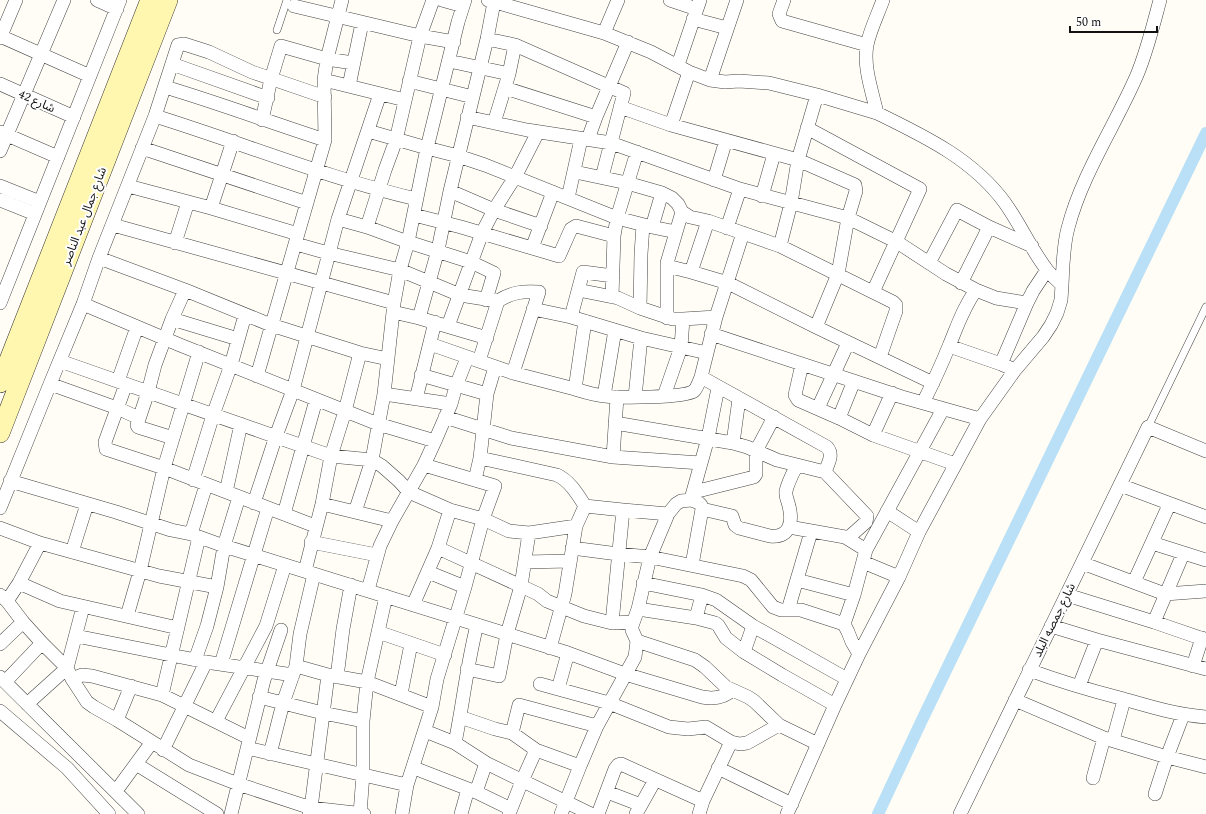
<svg xmlns="http://www.w3.org/2000/svg" width="1206" height="814" viewBox="0 0 1206 814" font-family="Spectral,'Noto Sans Arabic',serif">
<style>
.lines{fill:none;stroke-linecap:round;stroke-linejoin:round}
.canal{stroke:#b9e0f7;stroke-width:12}
.lane-casing{stroke:#444;stroke-width:8}
.street-casing{stroke:#444;stroke-width:14}
.secondary-casing{stroke:#333;stroke-width:20}
.lane{stroke:#fff;stroke-width:7}
.street{stroke:#fff;stroke-width:13}
.secondary{stroke:#fff6b0;stroke-width:19}
.labels{text-anchor:middle;stroke-width:4;stroke-linejoin:round;paint-order:stroke}
.street-label{font-size:12px;fill:#111;stroke:#fff}
</style>
<rect width="100%" height="100%" fill="#fffdf5"/>
<g class="lines">
<!-- canal -->
<path class="canal" d="M878 814 921 722 1206 133"/>
<defs>
<path id="lane" d="M277 30 287 0
M1148 427 1206 307"/>
<path id="street" d="M97 0 117 9
M442 0 463 6
M488 0 604 33 651 52 689 72 710 80 725 82 739 81 769 83 817 95 877 113
M670 0 697 9
M784 0 779 14 782 21 867 45
M294 6 420 36 454 42
M693 19 727 28
M604 33 618 0
M0 36 90 76
M0 38 16 0
M487 39 515 45 624 93 602 177
M449 61 509 74
M172 64 268 98
M678 65 700 0
M324 80 405 100
M710 80 737 0
M409 81 473 97
M0 84 74 117
M349 86 362 23
M165 87C219 103 272 123 325 140
M505 88 596 117
M620 107 671 125 798 160 855 185 856 191 848 218 838 274 816 327
M155 116C242 143 327 178 416 199
M467 117 527 130 611 143 740 189 848 218 897 242 946 274 976 290 996 298 1027 303 1033 291 1047 270
M262 120 271 79 281 46 327 59 353 63
M494 123 509 74 515 45
M671 125 689 72
M807 128 920 189 873 292
M368 131 427 148 458 156 485 165 617 218 652 227 676 232
M0 132 58 157
M588 139 596 117 628 42
M142 148 307 203
M0 151 64 0
M575 172 627 183 662 193 672 198 678 204 682 212 690 217 708 221 780 246 893 302 896 305V311L880 357
M714 180 726 140
M0 186 40 202
M128 186 211 208 233 141
M450 191 494 210 541 226
M762 196 774 154
M568 198 581 139
M0 200 35 214
M211 208 298 234
M414 215 461 227 559 256 571 229 576 226 614 236
M338 219 367 227 408 242 471 262 494 273 486 300
M708 221 691 272 728 283 816 327 933 383
M113 225 394 303
M367 227 385 170 396 140 420 36 433 0
M652 227 662 193
M727 228 740 189
M743 233 716 317 701 377 827 447C834 455 828 463 825 472
M175 243 188 202
M296 244 328 253 400 270 460 295 498 301
M780 246 791 203 798 160 817 95
M532 248 553 192
M99 258 185 290 271 325 360 353 388 359
M929 263 957 210 989 227 1032 246
M667 266 691 272
M961 283 989 227
M1062 285C1063 266 1063 246 1068 228 1082 174 1115 126 1137 75 1147 51 1153 26 1160 0
M578 290 618 298 640 308 673 319H683L716 317
M612 297 614 236 617 218 637 152
M0 303 120 0
M83 304 180 345 378 424 435 441
M640 308 641 254 643 225
M533 309 571 317 641 338 707 353
M393 312 419 318
M571 317 583 272 613 276
M667 318V263L682 212
M172 319 238 339
M585 321 575 389C585 392 594 395 605 396 619 398 684 398 694 391 697 388 699 382 701 377
M448 326 482 233 494 210 515 177 538 132
M711 334 902 397 980 419
M487 338 419 318 438 250 450 191 487 39 494 2
M430 344 513 373 539 292C523 291 512 292 498 301L479 361
M949 346 1001 364 1015 370
M60 361 331 456 372 460 382 466 399 481 409 492 450 510 483 519 509 531 529 533 576 526
M802 364 795 395 798 400 839 418 873 435 955 464
M1001 364 1027 303
M513 373 575 389
M421 375 487 394
M257 376 325 140 324 80 327 59 342 0
M118 381 137 327
M50 384 117 408 139 418
M126 384 105 442 106 449 164 468 315 526
M384 394 451 404
M604 396 615 330
M664 396 681 347 683 319
M635 397 641 338
M416 399 435 322
M923 403C932 385 941 366 949 346 957 327 963 308 976 290
M818 408 848 343
M445 417 511 438 613 457 701 463
M839 418 854 381
M615 423 733 443 747 447 777 460 825 472 867 516 866 522 848 538
M873 435 892 393
M173 438 138 427 137 425 148 392 155 365 172 319 185 290
M733 443 739 399
M613 457 617 397
M480 458 557 475C570 481 578 495 585 506
M193 480 213 415 231 365 245 315
M475 480 480 458 487 394 495 367
M10 481 116 512 171 530 191 534 224 546 568 653 625 674 702 697C713 699 724 698 732 690
M1120 485 1206 517
M226 492 241 424
M694 492 754 477 756 474V451L774 417
M691 499 708 438 718 388
M254 503 276 436 293 390 338 219 380 94
M322 504 392 521
M585 506 623 510
M0 508 50 384 83 304 99 258 155 116 178 45 184 44 209 52 252 72 325 97
M702 509 732 516 735 525 739 528 770 536C790 538 793 522 789 506 788 501 785 496 786 491 788 482 793 473 797 465
M887 511 919 532
M355 512 372 460 384 394 394 303 400 270 408 242 427 148 458 22 465 0
M284 514 316 400
M789 527 845 537 866 550
M0 528 40 543 159 576 217 587
M191 534 206 485
M311 542 377 555
M1152 543 1206 560
M438 548 521 586 538 594 547 601 584 616 612 623 633 622
M572 548 618 554 650 557 743 576 751 580 773 607 781 610H801L844 624 848 632 852 642 859 654
M72 552 87 504
M525 562 570 561
M863 562 899 577
M1082 563 1165 594 1206 591
M305 571 322 504 331 456 345 411 360 353
M428 572 465 587
M797 580 854 595
M1134 582 1169 505
M19 583 60 601 178 628
M643 583 702 595 716 600 753 626 847 679
M368 590 380 546 392 521 424 465 435 441 451 404 456 386 467 358
M0 595 7 601 23 622 42 643 67 668 72 679 87 702 94 707 117 720 189 765 238 784 311 808 364 814
M1067 595 1154 622 1206 640
M7 601 19 583 40 543
M413 605 438 548 450 510
M638 609 696 618 715 623 718 625 726 638 744 652 782 675 835 705
M788 610 811 532
M127 616 140 571 164 468 199 352
M696 618 702 595
M1154 622 1183 554
M612 623 623 510 668 514
M844 624 854 595 866 550 943 409
M1051 626 1097 640 1206 669
M378 632 445 655
M76 636 206 662 293 675
M637 641 695 660 705 667 726 687 748 697 754 701 779 725 818 744
M0 644 23 622
M550 648 565 594 576 526 585 506
M744 652 753 626
M195 660 207 626 217 587 224 546 239 497
M221 664 268 508
M296 666 328 675 367 682 432 707
M1193 666 1202 638
M467 669 499 676 507 634 521 586 529 533
M1029 670C1059 681 1089 690 1120 698 1148 706 1176 715 1206 717
M0 677 138 814
M337 677 343 629 351 585
M72 679 82 675 92 676 162 695 249 738
M5 682 42 643
M540 684 609 703 669 727 688 729 706 727 731 742 740 744 747 743 779 725
M1079 686 1097 640
M558 689 568 653
M401 694 411 644
M162 695 199 537
M259 697 323 713 363 721
M1015 700 1104 738 1167 757 1206 767
M27 704 67 668 83 607
M0 711 67 768 109 814
M460 717 495 729 512 733 536 750 580 766 561 814
M117 720 131 686
M216 721 266 626 285 565
M425 731 455 743 486 763 591 814
M512 733 519 705 597 726
M1113 740 1124 700
M455 743C463 704 467 664 477 625
M247 748 407 785
M163 750 206 662
M270 754 283 703 296 666 300 634 314 574
M136 764 217 814
M580 766 597 726 635 657 637 641 632 630V626L638 609 650 557 668 514 676 504 681 501 691 500 699 503 701 505 702 509 692 565
M414 768 476 792 511 809
M718 768 792 804
M1093 778 1104 738
M116 791 152 742
M476 792 486 763
M607 792 641 805 636 814
M1155 794 1167 757 1183 715
M641 805 655 780
M231 814 264 680 281 630
M309 814 311 808 328 675
M360 814 363 774V721L367 682 386 596
M402 814 407 785 432 707 437 679 465 587 483 519 495 486 424 465
M461 814 468 789
M509 814 522 781 536 750
M598 814 615 769 618 765 621 764 703 801 731 742
M699 814 703 801
M787 814 835 705 859 654 899 577 919 532 980 419 1015 370 1043 337 1051 325 1057 313 1061 300 1062 285C1057 280 1051 275 1047 270 1031 249 1020 224 1005 203 973 159 924 136 877 113 872 91 863 66 867 45 870 30 878 14 883 0
M960 814 1148 427 1206 451"/>
<path id="secondary" d="M0 383 150 0
M0 433 168 0"/>
</defs>
<!-- lane casing -->
<use href="#lane" class="lane-casing"/>
<!-- street casing -->
<use href="#street" class="street-casing"/>
<!-- secondary casing -->
<use href="#secondary" class="secondary-casing"/>
<!-- lane -->
<use href="#lane" class="lane"/>
<!-- street -->
<use href="#street" class="street"/>
<!-- secondary -->
<use href="#secondary" class="secondary"/>
</g>
<g class="labels">
<!-- street labels -->
<g class="street-label">
<text transform="translate(37 101) rotate(24)" y="4">شارع 42</text>
<text transform="translate(84 216) rotate(-69)" y="4">شارع جمال عبد الناصر</text>
<text transform="translate(1054 620) rotate(-64)" y="4">شارع جمصه البلد</text>
</g>
</g>
<!-- scale -->
<path d="M1070 26v6h87v-6" fill="none" stroke="#111111" stroke-width="2"/>
<text x="1076" y="26" font-size="12" fill="#111111" stroke="#ffffff" stroke-width="3" paint-order="stroke">50 m</text>
</svg>
